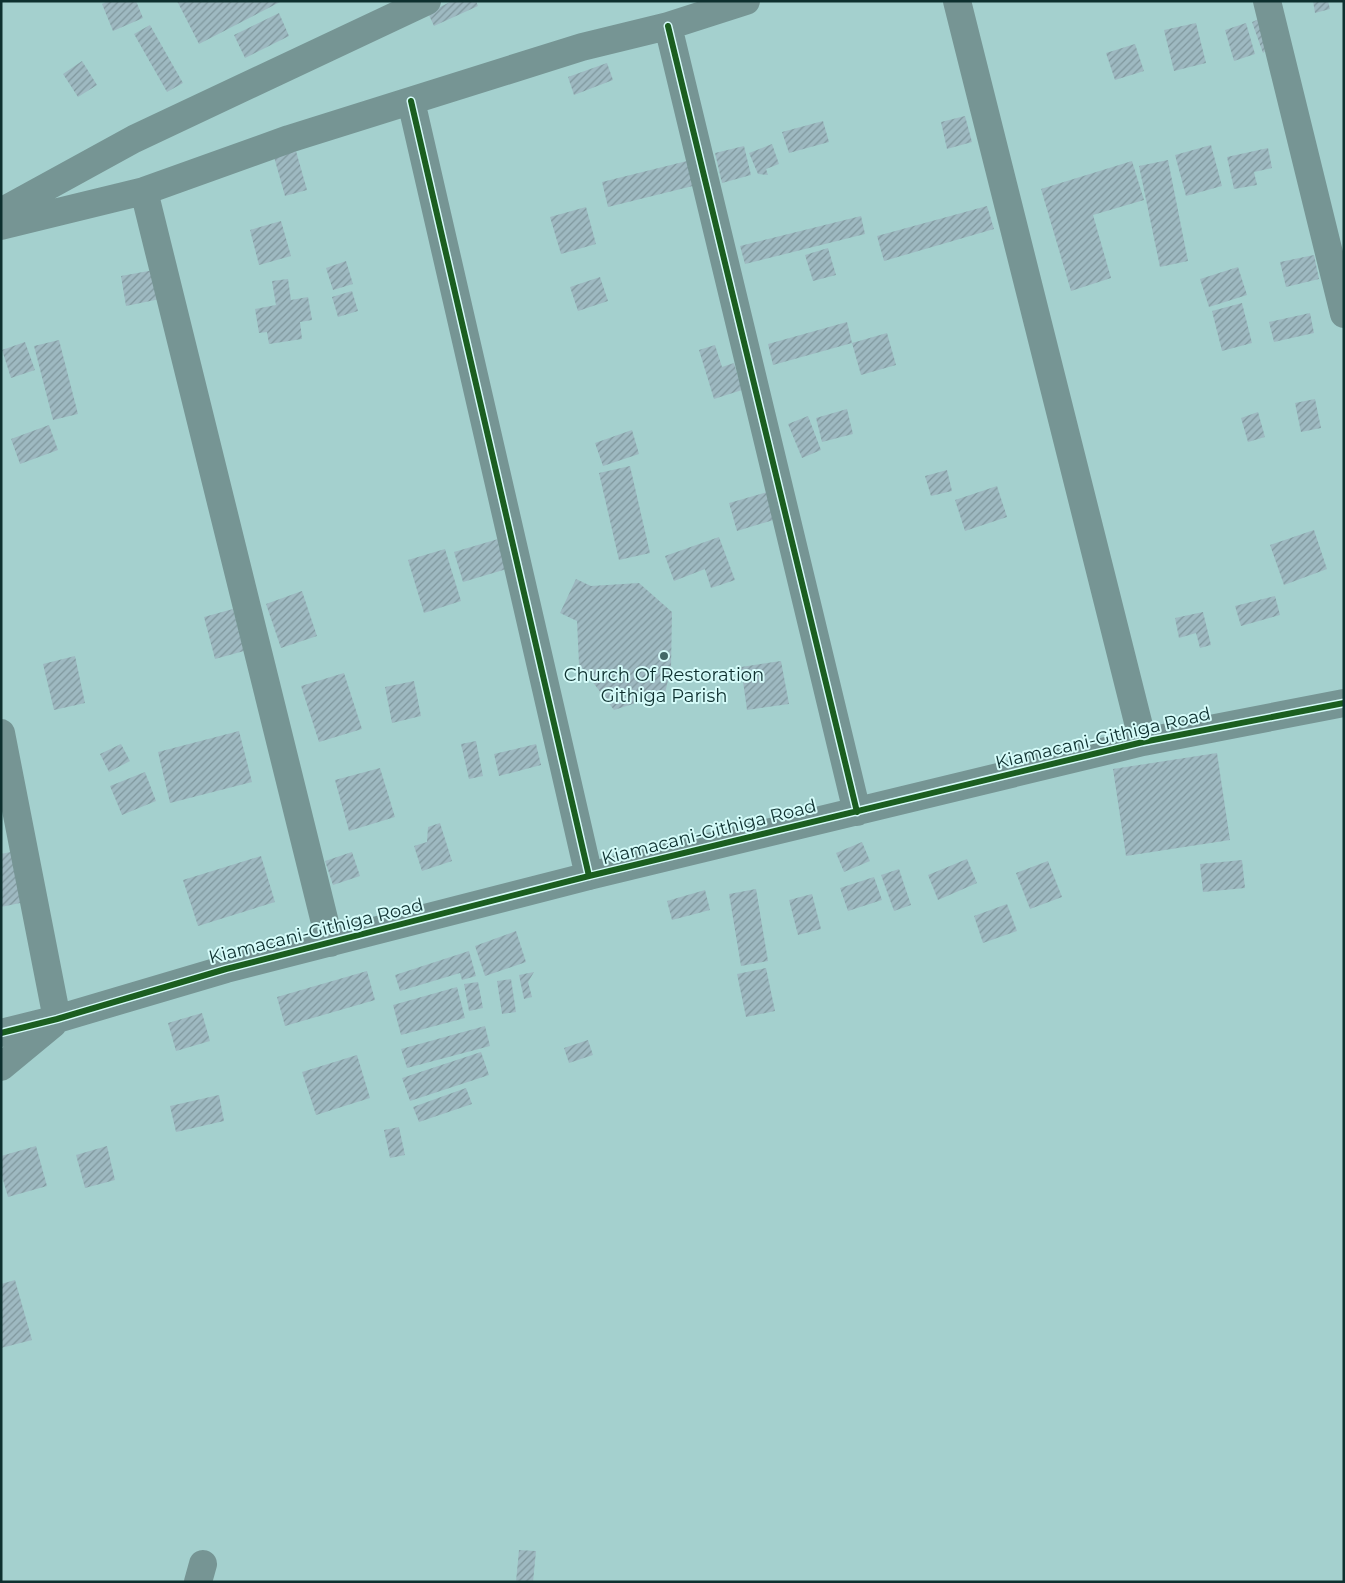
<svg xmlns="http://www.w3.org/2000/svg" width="1345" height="1583" viewBox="0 0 1345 1583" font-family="Montserrat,sans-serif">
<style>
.building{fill:url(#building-hatch)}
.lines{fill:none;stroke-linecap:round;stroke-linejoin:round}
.street{stroke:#769594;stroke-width:28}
.cycleway-casing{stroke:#d5fbf9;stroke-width:9}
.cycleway{stroke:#1b5e20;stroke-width:6}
.poi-dot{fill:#426867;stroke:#d5fbf9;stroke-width:2}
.labels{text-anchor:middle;stroke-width:4;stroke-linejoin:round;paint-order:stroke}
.poi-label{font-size:18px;fill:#0e302f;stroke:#d5fbf9}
.street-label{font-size:18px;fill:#0e302f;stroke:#d5fbf9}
</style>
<defs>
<pattern id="building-hatch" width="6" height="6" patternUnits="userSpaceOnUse" patternTransform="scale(1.25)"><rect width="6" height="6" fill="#9eb9c1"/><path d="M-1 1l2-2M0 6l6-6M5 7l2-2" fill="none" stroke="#7f979d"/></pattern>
</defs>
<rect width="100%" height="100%" fill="#a4d0ce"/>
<!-- building -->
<path class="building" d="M108 1H136L143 18 113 31 102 4Z
M177 1H282L199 44Z
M452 1H476L478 6 434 26 428 13Z
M1313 1H1328L1330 9 1315 13Z
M279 13 289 36 245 58 234 35Z
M1259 19 1269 48 1263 53 1252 22Z
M1196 23 1206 63 1174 71 1164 30Z
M1246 23 1255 54 1234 61 1225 30Z
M150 25 183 83 167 92 134 34Z
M1135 44 1144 71 1115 80 1106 53Z
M82 61 97 85 78 97 63 74Z
M607 63 613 80 574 95 568 77Z
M965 116 972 142 947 149 941 122Z
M823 121 829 142 789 153 782 132Z
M772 144 779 164 766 169 768 175 758 174 749 153Z
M1211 145 1222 186 1186 196 1175 155Z
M744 146 751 175 722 183 715 153Z
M1268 148 1272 168 1254 172 1257 185 1234 189 1227 157Z
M296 151 307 190 285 196 274 157Z
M695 159 701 184 608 207 602 182Z
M1168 160 1188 261 1160 267 1139 166Z
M1132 161 1144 200 1093 215 1111 278 1071 291 1041 189Z
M987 206 994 229 884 261 877 236Z
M586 207 596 244 561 254 550 217Z
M861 216 865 234 745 264 740 246Z
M281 221 291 256 259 265 250 230Z
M828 248 836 275 813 281 805 255Z
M1314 255 1319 279 1286 287 1280 262Z
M346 261 353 284 333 290 326 268Z
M1238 267 1247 295 1209 307 1200 279Z
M154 270 160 299 126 306 121 276Z
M600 277 608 301 578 311 570 287Z
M288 279 291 300 308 297 312 320 300 322 302 339 269 344 267 332 259 333 255 309 276 305 272 281Z
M352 291 358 311 338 317 332 297Z
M1242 303 1252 343 1222 351 1212 311Z
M1310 313 1314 333 1274 342 1269 322Z
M847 322 852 343 773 365 768 344Z
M887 333 896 365 861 375 852 343Z
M59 340 78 414 53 420 34 346Z
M25 342 35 370 11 378 2 350Z
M715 345 722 367 734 363 742 390 714 399 699 350Z
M1315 399 1321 428 1301 432 1295 403Z
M847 409 853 434 822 442 816 418Z
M1258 412 1265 437 1248 442 1241 418Z
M808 416 821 450 802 458 788 424Z
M49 425 58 450 20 464 11 439Z
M632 430 639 454 603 466 595 443Z
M630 466 650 553 619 560 599 473Z
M947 470 952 491 931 496 925 476Z
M997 486 1007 517 965 531 955 500Z
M771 491 780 518 737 531 729 503Z
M1314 530 1327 569 1284 585 1270 545Z
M505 537 513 567 463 582 454 552Z
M719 537 735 580 711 588 705 569 674 581 665 556Z
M445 549 461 601 424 613 408 560Z
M576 579 591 586 639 583 672 612 671 668 665 693 658 703 639 702 614 710 579 664 577 621 560 613Z
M302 591 317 636 281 648 266 604Z
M1275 596 1280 615 1241 626 1235 606Z
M233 609 244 651 215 659 204 617Z
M1203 612 1211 645 1200 648 1196 633 1179 638 1175 618Z
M75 656 85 703 54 710 43 664Z
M781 661 789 704 747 710 741 667Z
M344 673 362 729 319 742 301 686Z
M414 681 421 716 392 723 385 687Z
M239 731 252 782 170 803 158 752Z
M476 741 483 776 469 779 461 744Z
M121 744 130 761 109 772 100 754Z
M536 744 541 765 499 776 494 754Z
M1217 753 1230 840 1126 856 1113 769Z
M380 768 395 817 349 831 335 780Z
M145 772 156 801 122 815 110 786Z
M440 823 452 861 422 871 414 846 427 842 428 827Z
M862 842 870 861 844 872 836 853Z
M15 851 25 902 1 907V854Z
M352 852 360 876 333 885 325 861Z
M261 856 275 902 198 926 183 880Z
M967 859 977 883 938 900 928 875Z
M1242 860 1245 888 1203 892 1200 864Z
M1048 861 1062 897 1030 909 1016 873Z
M899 869 911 905 894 911 881 875Z
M874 877 882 900 848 911 840 888Z
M756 889 768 961 741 966 729 894Z
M705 890 710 910 672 920 667 901Z
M812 894 821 929 798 935 789 900Z
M1007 904 1017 931 983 943 974 916Z
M516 931 526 962 485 976 475 946Z
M469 951 476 976 462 980 460 973 400 991 395 975Z
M766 968 775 1011 746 1017 737 974Z
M367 971 375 1000 285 1026 277 997Z
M534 972 528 982 532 997 524 999 519 975Z
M511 979 516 1012 502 1014 497 981Z
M478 982 483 1008 469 1011 464 984Z
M457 987 465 1018 401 1035 393 1005Z
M202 1013 210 1041 176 1051 168 1023Z
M485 1026 490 1046 407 1068 401 1049Z
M588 1040 593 1055 569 1063 564 1048Z
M481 1052 489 1075 410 1101 402 1078Z
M357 1055 370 1098 316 1115 302 1072Z
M466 1088 472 1104 419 1122 413 1107Z
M219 1095 224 1121 176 1132 170 1106Z
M399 1127 405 1155 390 1158 384 1130Z
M36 1146 47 1186 8 1197 1 1173V1156Z
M107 1146 115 1180 85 1188 76 1155Z
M15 1280 32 1340 1 1348V1284Z
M519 1550 536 1551 533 1582H516Z"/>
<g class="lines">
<!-- street -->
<path class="street" d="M957 1 1143 742
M1267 1 1344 314
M668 26 857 812
M411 101 589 876
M144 191 330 943
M1 212 134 139 427 1
M1 226 144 191 289 139 582 47 668 26 746 1
M1 733 57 1019
M1 1033 57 1019 226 969 589 876 1143 742 1344 703
M1 1067 53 1024
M198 1582 203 1564"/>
<defs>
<path id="cycleway" d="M668 26 857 812
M411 101 589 876
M1 1033 57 1019 226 969 589 876 1143 742 1344 703"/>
</defs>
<!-- cycleway casing -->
<use href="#cycleway" class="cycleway-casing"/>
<!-- cycleway -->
<use href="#cycleway" class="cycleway"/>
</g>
<!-- markers -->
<circle class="poi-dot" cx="664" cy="656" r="5"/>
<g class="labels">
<!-- poi labels -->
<g class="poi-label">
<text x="664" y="681">Church Of Restoration<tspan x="664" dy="21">Githiga Parish</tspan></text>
</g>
<!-- street labels -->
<g class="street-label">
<text transform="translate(1103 738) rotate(-13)" y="6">Kiamacani-Githiga Road</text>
<text transform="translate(709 832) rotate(-14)" y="6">Kiamacani-Githiga Road</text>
<text transform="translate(316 931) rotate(-14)" y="6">Kiamacani-Githiga Road</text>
</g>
</g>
<!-- border -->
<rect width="1345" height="1583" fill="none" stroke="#0e302f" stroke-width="5"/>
</svg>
